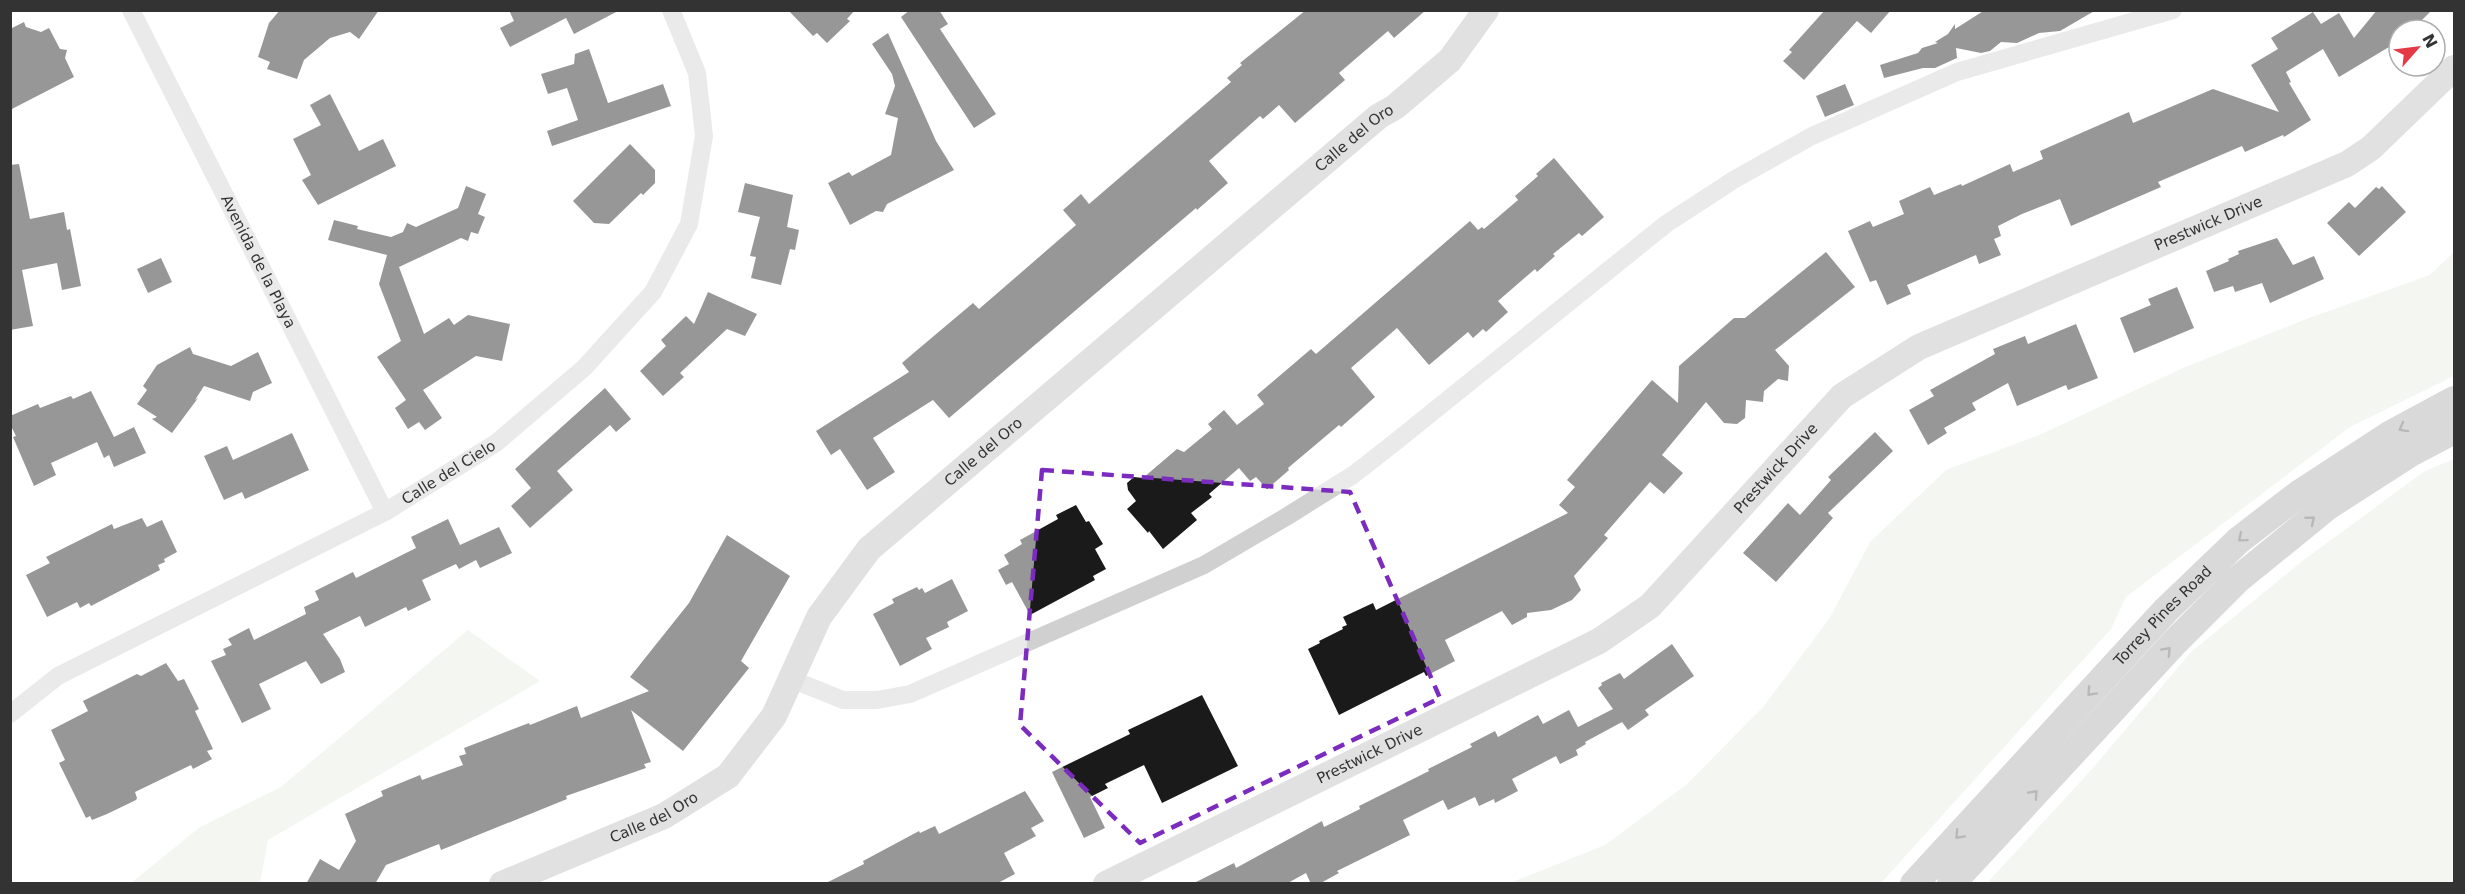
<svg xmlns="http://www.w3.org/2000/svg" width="2465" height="894" viewBox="0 0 2465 894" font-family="'DejaVu Sans',sans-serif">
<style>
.green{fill:#e6ecdf}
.building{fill:#1a1a1a}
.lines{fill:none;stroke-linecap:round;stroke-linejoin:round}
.street{stroke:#d0d0d0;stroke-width:18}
.secondary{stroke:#bdbdbd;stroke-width:26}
.primary{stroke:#ababab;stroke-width:28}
.oneway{stroke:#636363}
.marked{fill:none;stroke:#7b2cbf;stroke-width:4.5;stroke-dasharray:12 8;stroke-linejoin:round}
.labels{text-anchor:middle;stroke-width:6;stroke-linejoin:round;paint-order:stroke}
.street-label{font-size:15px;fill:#333;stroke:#fff}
</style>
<rect width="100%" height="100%" fill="#fff"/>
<!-- green -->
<path class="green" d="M2454 252V376L2350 427 2126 597 2111 629 1881 883H1510L1605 845 1686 785 1764 706 1829 619 1870 542 1946 470 2037 436 2183 368 2309 318 2430 275Z
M2454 459V883H1987L2093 768 2191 652 2305 559 2425 471Z
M468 630 540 681 268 840 260 883H131L200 827 281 787Z"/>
<!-- building -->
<path class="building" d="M280 10H379L359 39 350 32 330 38 304 60 297 79 267 69 270 62 258 57 269 23Z
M509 10H620L574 34 566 18 510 47 500 28 514 21Z
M788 10H855L847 19 850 21 827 43 817 33 813 36Z
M910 10H939L948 24 940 29 996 114 974 128 901 17Z
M1306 10H1426L1394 38 1388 31 1339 73 1345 80 1295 123 1279 105 1263 119 1260 116 1209 161 1228 183 1197 210 1196 208 949 418 933 400 873 438 895 472 867 490 840 449 831 455 816 431 909 372 902 363 916 351 973 303 979 309 1076 225 1063 210 1081 194 1089 204 1231 82 1227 78 1242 65 1240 63Z
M1825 10H1891L1871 33 1857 21 1804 80 1783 61 1792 52 1789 50Z
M1985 10H2096L2060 31 2039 33 2017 43 2001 42 1990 51 1981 53 1956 48 1957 58 1935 68H1923L1884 78 1880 65 1918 53 1922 48 1938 43 1935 42 1948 34 1955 24V29Z
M2377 10H2432L2412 30H2399V56L2389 47 2339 77 2323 49 2286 72 2291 82 2289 83 2311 120 2284 137 2283 135 2245 152 2242 146 2158 182 2161 187 2071 226 2060 199 2022 214 1998 226 2001 236 1994 239 2001 255 1979 264 1976 255 1907 285 1911 294 1887 305 1876 280 1870 282 1848 231 1870 221 1873 227 1904 214 1899 201 1930 187 1934 195 1961 184 1962 186 2010 164 2013 172 2043 159 2040 151 2129 112 2133 123 2213 89 2279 112 2251 65 2278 49 2271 38 2313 12 2321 24 2339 13 2354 38Z
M24 22 26 27 41 32 49 28 60 49 67 50 65 58 74 77 10 110V29Z
M888 33 936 141 954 170 887 204 883 212 876 211 850 225 828 183 849 172 852 176 891 155 898 118 885 114 895 86 892 74 872 44Z
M589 49 608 103 663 84 671 106 552 146 547 131 578 120 567 88 548 94 541 74 574 64 575 54Z
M1845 84 1854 105 1825 117 1816 96Z
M330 94 359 151 383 139 396 166 318 205 302 180 311 175 293 139 321 125 310 105Z
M630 144 655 170V183L643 195 641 193 609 224 594 223 573 201Z
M1554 158 1604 217 1582 236 1579 233 1553 254 1555 256 1537 272 1535 269 1498 301 1508 312 1486 332 1483 329 1473 338 1468 332 1429 365 1397 328 1351 368 1375 397 1341 427 1339 425 1288 468 1289 470 1267 489 1256 477 1250 481 1239 468 1209 494 1212 497 1191 513 1197 520 1163 549 1149 531 1148 533 1127 509 1136 501 1128 490 1127 483 1134 477 1143 478 1177 449 1184 452 1212 429 1208 424 1224 410 1237 425 1264 404 1257 395 1311 349 1316 354 1470 221 1478 230 1482 227 1484 229 1518 200 1515 196 1538 176 1536 174Z
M19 164 30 219 64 212 67 230 70 229 81 286 62 290 57 263 22 270 33 326 10 330V165Z
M745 183 793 195 787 227 799 230 795 250 790 249 781 285 751 278 756 257 750 256 760 217 738 212Z
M466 186 486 194 478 214 485 217 478 234 471 232 468 241 461 238 399 267 424 334 449 318 454 325 468 315 510 324 502 361 476 356 423 390 442 418 425 430 419 422 408 429 395 408 406 400 377 357 401 341 379 284 387 255 328 240 334 220 358 226 357 229 391 237 403 232 407 223 416 227 458 208Z
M2382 186 2406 212 2359 256 2327 223 2349 202 2355 208 2376 187 2379 189Z
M2277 238 2293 265 2314 256 2324 279 2270 303 2262 283 2235 292 2233 286 2214 292 2206 271 2229 261 2228 259 2239 254 2238 251Z
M1826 252 1855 287 1775 350 1789 366 1788 381 1778 379 1764 391 1763 402 1746 400 1745 418 1737 424 1724 423 1706 402 1662 455 1683 473 1664 494 1650 482 1604 535 1608 538 1574 576 1581 590 1572 600 1551 610 1527 613V617L1512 625 1502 611 1445 640 1455 661 1426 676 1424 672 1339 715 1308 649 1320 643 1319 641 1343 629 1342 627 1347 625 1343 617 1373 603 1376 610 1568 513 1559 505 1575 487 1567 480 1652 380 1678 403 1679 366 1734 318H1745Z
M161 258 172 282 148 293 137 269Z
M2177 287 2194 328 2134 353 2120 318 2151 305 2148 299Z
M708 292 757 314 745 336 727 329 680 373 684 377 663 396 640 371 666 346 661 340 686 316 694 324Z
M2076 324 2098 378 2068 390 2066 385 2017 406 2008 383 1972 403 1976 410 1944 428 1947 433 1928 445 1909 410 1934 396 1930 390 1995 354 1993 349 2025 336 2028 344Z
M190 347 193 354 231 366 258 352 272 383 253 392 250 401 204 386 195 400 198 398 172 433 152 419 157 417 137 404 147 390 143 386 157 365Z
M605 388 631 419 616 432 610 425 557 471 573 490 530 528 511 506 531 488 515 469Z
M91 391 114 437 134 427 146 453 114 467 109 455 104 458 97 442 51 463 56 475 34 486 13 437 16 436 10 424V416L38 404 40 408 71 396 73 399Z
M1875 432 1893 451 1828 513 1833 518 1776 582 1743 553 1788 503 1800 515 1831 480 1828 477Z
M292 433 309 470 245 499 242 492 224 500 204 456 227 446 233 460Z
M1076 505 1086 522 1089 521 1103 544 1095 549 1106 569 1093 576 1095 580 1030 615 1012 582 1006 585 998 570 1009 564 1004 555 1022 544 1020 540 1058 519 1056 515Z
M142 518 147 527 162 520 177 552 164 559 165 562 158 565 160 570 91 606 89 603 80 608 77 602 47 617 26 575 50 563 46 557 112 524 114 529Z
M448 519 460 545 499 527 512 553 480 568 476 560 459 569 456 564 422 580 431 600 408 611 406 607 365 627 360 616 323 634 340 659 345 672 321 684 306 661 259 684 271 709 242 723 211 661 226 655 223 649 232 645 228 639 249 628 254 640 306 614 304 607 319 600 315 591 353 572 356 578 416 548 411 537Z
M727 535 790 576 741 661 749 668 683 751 631 710 651 762 644 764 646 768 566 796 567 799 441 850 439 844 386 865 375 884H306L320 859 339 870 356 841 345 814 383 796 381 791 420 775 422 780 463 765 459 756 466 754 464 748 529 723 530 725 577 706 581 718 649 691 630 677 689 603Z
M952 579 968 611 947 622 949 627 926 638 932 649 900 666 873 614 894 603 892 599 917 587 919 590 922 588 925 593Z
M1672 644 1694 676 1645 710 1649 715 1628 730 1622 722 1585 742 1586 744 1576 750 1578 755 1560 764 1556 756 1512 779 1518 791 1495 803 1494 799 1479 806 1475 797 1448 810 1443 800 1403 820 1410 835 1337 871 1339 873 1319 884H1311L1306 873 1286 884H1192L1234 863 1236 868 1322 821 1324 827 1360 809 1359 806 1429 771 1428 769 1472 747 1470 744 1495 731 1498 737 1538 715 1543 724 1569 710 1578 727 1613 709 1598 688 1602 685 1601 683 1620 673 1624 679Z
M166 663 178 681 184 679 199 709 195 711 213 749 207 751 212 759 193 769 191 765 135 792 137 798 136 800 107 814 92 820 90 816 86 818 59 763 65 760 51 730 88 711 83 701 137 674 141 676Z
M1202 695 1238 766 1162 803 1144 765 1105 784 1108 788 1090 797 1105 828 1084 838 1052 772 1130 734 1128 730Z
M1025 791 1044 821 1031 828 1036 836 1004 853 1015 874 996 884H824L864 864 863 861 919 831 920 833 935 826 939 834Z"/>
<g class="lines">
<!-- street -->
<g class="street">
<path id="s1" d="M131 10 385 512"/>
<path d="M791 679 843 700H877L910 694 1204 565 1286 517 1353 475 1394 443 1666 224 1735 179 1812 136 1957 72 2173 10"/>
<path id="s2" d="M10 714 58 676 385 512 496 443 584 368 653 292 689 224 704 136 697 73 671 10"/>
</g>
<!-- secondary -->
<g class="secondary">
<path id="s3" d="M502 884 664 816 728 776 774 716 819 617 869 549 1379 116 1395 107 1450 60 1486 10"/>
<path id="s4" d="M1106 884 1599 641 1650 606 1842 396 1919 347 2347 164 2371 148 2454 68"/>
</g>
<!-- primary -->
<g class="primary">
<path id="s5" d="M1914 884 2166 610 2239 540 2299 494 2391 434 2454 400"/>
<path d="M1951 884 2175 642 2237 580 2328 506 2412 452 2454 430"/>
</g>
</g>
<!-- one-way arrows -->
<defs><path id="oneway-chevron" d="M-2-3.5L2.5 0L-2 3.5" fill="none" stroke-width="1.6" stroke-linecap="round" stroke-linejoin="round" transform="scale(1.5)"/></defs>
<g class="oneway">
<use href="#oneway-chevron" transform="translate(2403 428) rotate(151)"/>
<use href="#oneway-chevron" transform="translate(2311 520) rotate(-39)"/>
<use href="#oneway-chevron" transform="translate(2242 538) rotate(140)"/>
<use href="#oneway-chevron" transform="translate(2167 651) rotate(-47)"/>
<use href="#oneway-chevron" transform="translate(2091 692) rotate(133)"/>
<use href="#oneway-chevron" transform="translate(2034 794) rotate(-47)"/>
<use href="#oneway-chevron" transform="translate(1959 835) rotate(133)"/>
</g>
<!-- marked area -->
<path d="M0 0H2465V894H0ZM1042 470 1350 492 1440 698 1140 843 1020 725Z" fill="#fff" fill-opacity=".55" fill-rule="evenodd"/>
<path class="marked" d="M1042 470 1350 492 1440 698 1140 843 1020 725Z"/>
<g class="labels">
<!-- street labels -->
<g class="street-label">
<text dy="5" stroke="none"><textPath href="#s3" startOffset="1156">Calle del Oro</textPath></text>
<text dy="5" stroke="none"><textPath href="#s4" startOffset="1302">Prestwick Drive</textPath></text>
<text dy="5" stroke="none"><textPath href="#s1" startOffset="282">Avenida de la Playa</textPath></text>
<text dy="5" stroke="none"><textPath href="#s3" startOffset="670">Calle del Oro</textPath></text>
<text dy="5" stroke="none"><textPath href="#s4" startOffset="798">Prestwick Drive</textPath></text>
<text dy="5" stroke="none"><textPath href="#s2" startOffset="502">Calle del Cielo</textPath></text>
<text dy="5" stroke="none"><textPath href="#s5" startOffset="366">Torrey Pines Road</textPath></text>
<text dy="5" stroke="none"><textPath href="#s4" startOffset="294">Prestwick Drive</textPath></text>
<text dy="5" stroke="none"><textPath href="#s3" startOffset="166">Calle del Oro</textPath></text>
</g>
</g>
<!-- border -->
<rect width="2465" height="894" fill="none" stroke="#333333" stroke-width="24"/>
<!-- north arrow -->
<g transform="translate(2417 48) rotate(62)"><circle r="28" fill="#ffffff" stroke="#adadad" stroke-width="1.5"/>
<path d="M0-4.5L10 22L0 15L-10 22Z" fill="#e63946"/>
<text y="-9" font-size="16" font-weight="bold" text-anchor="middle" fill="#333333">N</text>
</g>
</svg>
